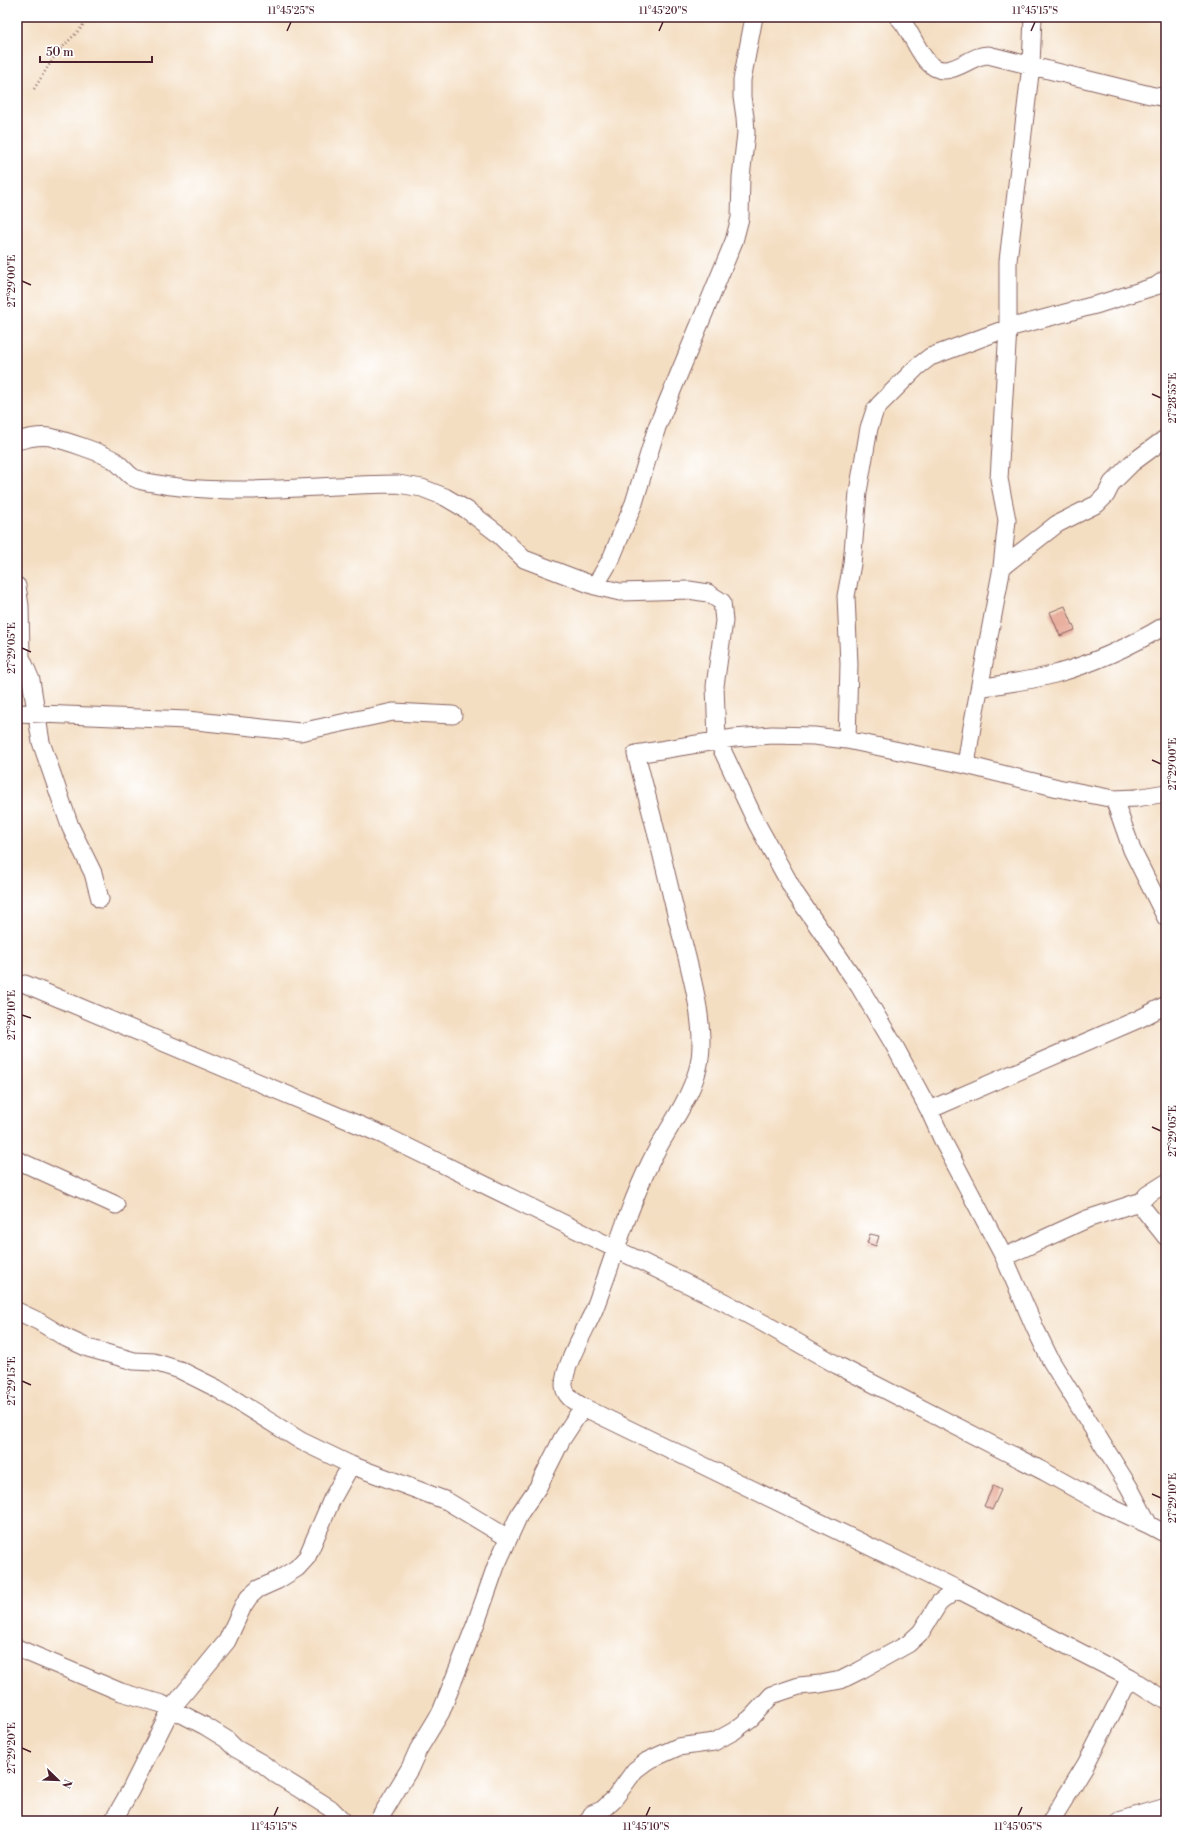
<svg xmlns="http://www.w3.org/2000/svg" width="1183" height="1838" viewBox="0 0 1183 1838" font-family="'Libre Bodoni',serif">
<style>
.building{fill:#e6a492}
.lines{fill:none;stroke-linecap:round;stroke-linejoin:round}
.minor-casing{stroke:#866260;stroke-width:19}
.path{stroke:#866260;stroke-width:2.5;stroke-dasharray:1 3;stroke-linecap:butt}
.minor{stroke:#fff;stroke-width:17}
.ticks{fill:none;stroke:#4a1f2b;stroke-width:1.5}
.neatline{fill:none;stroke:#4a1f2b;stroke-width:1.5}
.ticks-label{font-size:10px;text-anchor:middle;fill:#4a1f2b}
</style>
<rect width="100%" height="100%" fill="#fff"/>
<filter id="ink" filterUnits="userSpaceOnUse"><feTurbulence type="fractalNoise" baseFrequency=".025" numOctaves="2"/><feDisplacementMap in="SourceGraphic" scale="8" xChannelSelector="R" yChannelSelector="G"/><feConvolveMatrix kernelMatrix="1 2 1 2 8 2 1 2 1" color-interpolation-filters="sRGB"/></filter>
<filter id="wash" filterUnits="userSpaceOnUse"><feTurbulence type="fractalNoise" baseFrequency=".012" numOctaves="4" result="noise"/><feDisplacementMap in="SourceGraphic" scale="16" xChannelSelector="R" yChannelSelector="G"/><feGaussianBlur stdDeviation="0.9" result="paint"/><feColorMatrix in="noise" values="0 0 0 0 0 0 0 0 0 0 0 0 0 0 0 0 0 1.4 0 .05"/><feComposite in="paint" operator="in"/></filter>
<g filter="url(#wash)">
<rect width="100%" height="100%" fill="#f4dec2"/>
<g id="blocks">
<!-- building -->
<path class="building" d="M1065 606 1075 630 1060 636 1050 612Z
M870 1234 879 1236 876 1246 867 1243Z
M993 1486 1001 1490 992 1510 984 1506Z"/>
</g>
</g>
<g filter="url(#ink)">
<use href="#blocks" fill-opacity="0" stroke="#866260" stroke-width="1"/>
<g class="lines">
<defs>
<path id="minor" d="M898 17C913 29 921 71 945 70 961 69 973 55 988 55L1150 95 1166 98
M17 441C27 438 39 435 50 437 63 440 104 453 115 461 129 472 127 478 147 482 229 499 315 484 398 484L422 488 445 497 467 510 497 533 524 559 595 586 620 592 689 590 708 593 722 602 724 621 715 686 717 739 757 824 795 893 859 986 894 1045 929 1110 944 1143 1004 1257 1035 1328 1051 1361 1129 1487 1149 1525 1166 1534
M1002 567 1057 524 1097 504 1106 495 1112 483 1132 463 1166 438
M17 586 20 606 21 657 31 680 41 742 70 826 93 873 100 899
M595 586 611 559 634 503 657 427 734 241 740 218 741 177 746 133 745 117 742 97V80L754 17
M980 688C1004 683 1031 681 1055 674 1095 663 1131 646 1166 625
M17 713 187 720 300 732 393 712 453 715
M847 740 849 664 846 596 852 564 858 492 869 428 875 410 880 404 917 367 930 357 1008 328 1099 304 1156 286 1166 279
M966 765 972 727 1002 567 1007 520 999 479 1008 328V261L1031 65 1033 17
M1166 793 1136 798 1114 799 1058 788 966 765 847 740 814 736 772 735 734 738 636 754C650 806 663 858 675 910 685 954 711 1029 697 1072 687 1105 665 1132 650 1163 627 1210 613 1261 594 1310 586 1329 564 1365 564 1385 564 1396 575 1402 583 1407L957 1589 1130 1678 1166 1701
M1114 799 1132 850 1166 918
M25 984 383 1135 726 1303 765 1324 837 1365 1045 1472 1103 1504 1149 1525
M929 1110 1139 1019 1166 1005
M17 1160 116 1205
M1142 1201V1207L1166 1237
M1004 1257 1087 1219 1142 1201 1147 1195 1166 1183
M17 1311 38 1321 66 1338 88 1348 134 1361 154 1362 180 1370 216 1388 301 1441 351 1465 447 1501 508 1538
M17 1648 121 1692 162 1704 205 1726 226 1739 235 1748 263 1764 277 1775 330 1808 343 1821
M113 1821 130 1791 171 1709 227 1641 243 1606 249 1597 258 1589 278 1580 297 1568 307 1557 332 1499 351 1465
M378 1821 410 1768 418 1750 441 1712 476 1623 496 1566 520 1513 538 1487 562 1439 583 1407
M588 1821 592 1814 602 1810 614 1799 635 1770 647 1761 678 1747 714 1742 734 1731 751 1718 772 1695 799 1686 820 1684 841 1680 859 1671 908 1644 921 1632 939 1603 957 1589
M1051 1821 1086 1764 1130 1678
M1119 1821 1166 1807"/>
</defs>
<!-- minor casing -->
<use href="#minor" class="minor-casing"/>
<!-- path -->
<path class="path" d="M34 89 56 54 81 28 88 17"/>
<!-- minor -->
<use href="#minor" class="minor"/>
</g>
</g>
<!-- ticks -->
<path class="ticks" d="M287 31 291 22M659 31 663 22M1031 31 1035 22M22 281 31 285M1152 394 1161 398M22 648 31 652M1152 760 1161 764M22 1015 31 1018M1152 1127 1161 1131M22 1381 31 1385M1152 1494 1161 1498M22 1748 31 1752M274 1816 278 1807M646 1816 650 1807M1018 1816 1022 1807"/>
<!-- margin -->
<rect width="1183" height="1838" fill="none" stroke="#fff" stroke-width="44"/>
<!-- north arrow -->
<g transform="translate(58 1780) rotate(113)" stroke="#ffffff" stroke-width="3" paint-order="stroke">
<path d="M0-3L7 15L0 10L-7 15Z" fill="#4a1f2b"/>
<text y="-6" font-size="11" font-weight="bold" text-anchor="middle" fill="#4a1f2b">N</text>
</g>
<!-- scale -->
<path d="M40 56v6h112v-6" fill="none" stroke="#4a1f2b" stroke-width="2"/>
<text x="46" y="56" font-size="12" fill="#4a1f2b" stroke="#ffffff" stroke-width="3" paint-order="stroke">50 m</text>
<rect x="22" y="22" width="1139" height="1794" class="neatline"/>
<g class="ticks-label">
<text x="291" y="14">11°45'25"S</text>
<text x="663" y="14">11°45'20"S</text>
<text x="1035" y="14">11°45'15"S</text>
<text transform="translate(11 281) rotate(-90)" y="4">27°29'00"E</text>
<text transform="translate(1172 398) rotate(-90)" y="4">27°28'55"E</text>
<text transform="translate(11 648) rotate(-90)" y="4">27°29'05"E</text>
<text transform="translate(1172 764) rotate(-90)" y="4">27°29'00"E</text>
<text transform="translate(11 1015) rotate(-90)" y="4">27°29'10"E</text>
<text transform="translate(1172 1131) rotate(-90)" y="4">27°29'05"E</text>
<text transform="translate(11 1381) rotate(-90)" y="4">27°29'15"E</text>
<text transform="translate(1172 1498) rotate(-90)" y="4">27°29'10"E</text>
<text transform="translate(11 1748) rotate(-90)" y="4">27°29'20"E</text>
<text x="274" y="1830">11°45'15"S</text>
<text x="646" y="1830">11°45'10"S</text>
<text x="1018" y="1830">11°45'05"S</text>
</g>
</svg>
